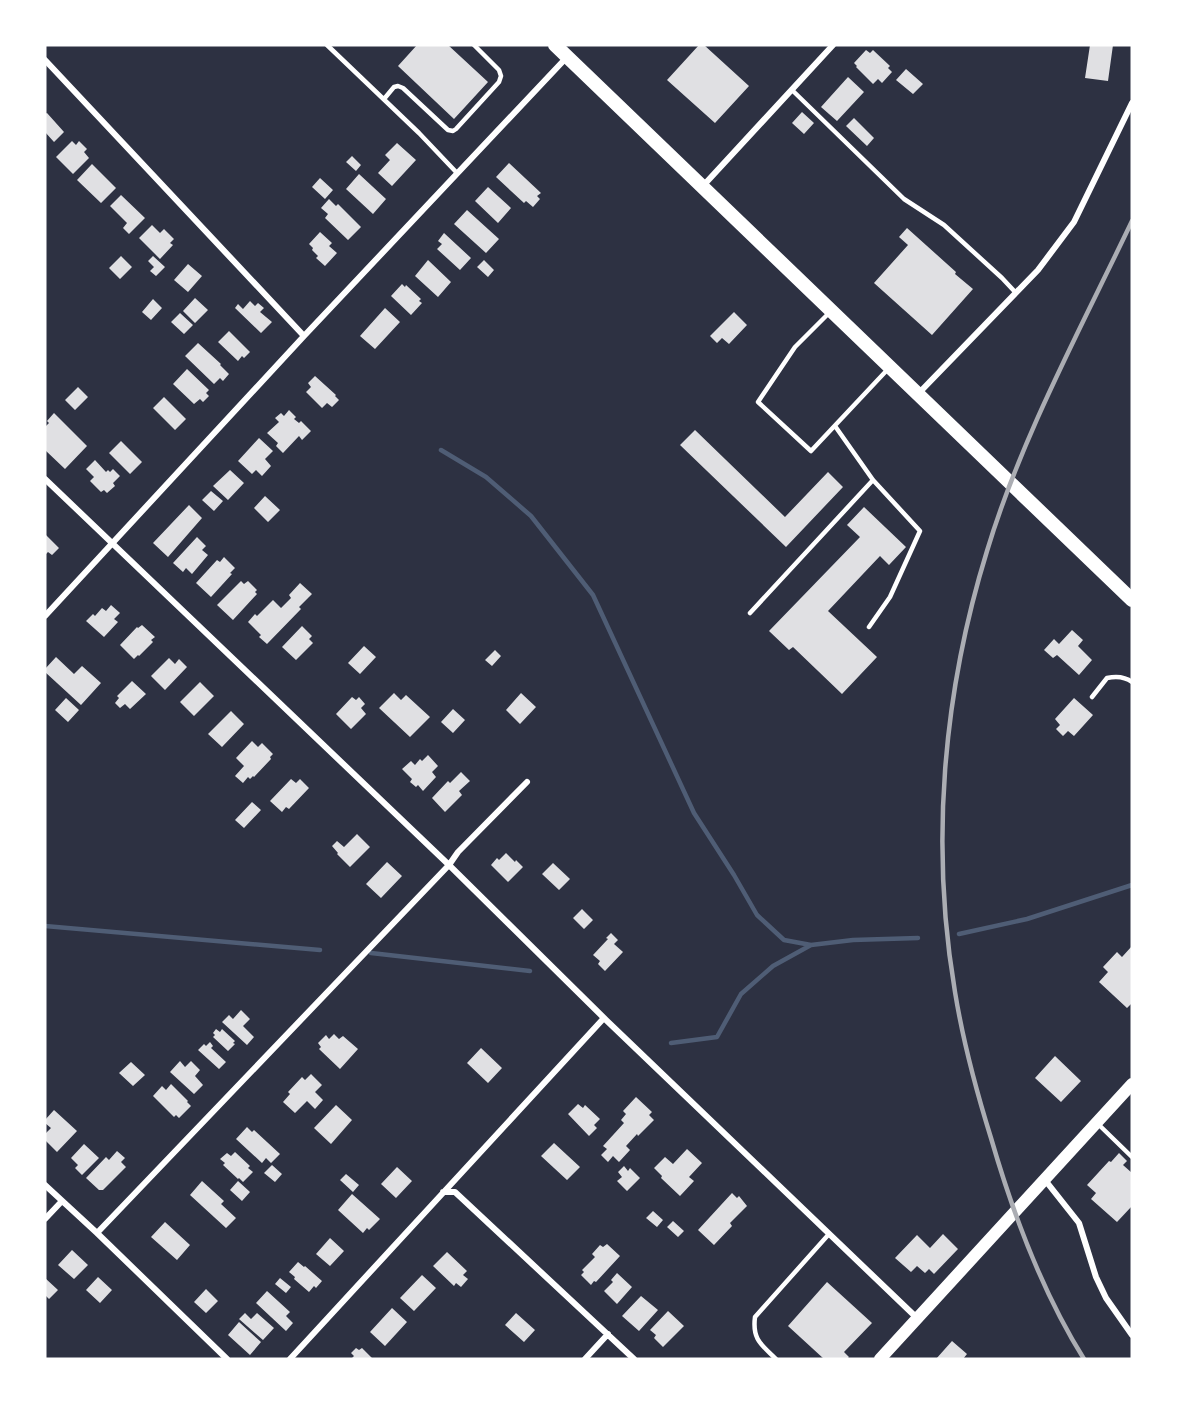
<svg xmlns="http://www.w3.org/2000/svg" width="1177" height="1404" viewBox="0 0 1177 1404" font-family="Inter,sans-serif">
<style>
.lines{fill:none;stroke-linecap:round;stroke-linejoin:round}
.stream{stroke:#4f5d75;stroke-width:4.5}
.building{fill:#e0e0e3}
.service{stroke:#fff;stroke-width:4.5}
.minor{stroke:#fff;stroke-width:6}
.secondary{stroke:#fff;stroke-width:12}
.primary{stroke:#fff;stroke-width:14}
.rail{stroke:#abadb3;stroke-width:4.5}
</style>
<rect width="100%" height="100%" fill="#2d3142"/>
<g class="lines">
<!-- stream -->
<path class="stream" d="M441 450 486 477 531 516 593 595 694 813 734 875 757 915 784 940 811 945 853 940 918 938
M45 926 320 950
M959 934 1027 919 1132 885
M371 953 530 971
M671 1043 717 1037 741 994 773 966 811 945"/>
</g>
<!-- building -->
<path class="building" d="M417 45H448L488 82 454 119 398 66Z
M699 45H704L749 86 715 123 667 80Z
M1090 45H1113L1108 81 1085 78Z
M866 50 870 53 873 50 890 66 888 68 892 72 882 83 878 79 873 84 856 67 857 66 854 63Z
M906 69 923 84 913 94 896 80Z
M848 77 864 92 837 121 821 107Z
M802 112 814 123 804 134 792 123Z
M47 113 64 132 54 142 45 132V114Z
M854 118 874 138 867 146 846 126Z
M72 141 76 145 79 141 87 149 84 152 89 158 73 174 56 157Z
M397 143 416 160 392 186 378 173 390 160 385 155Z
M352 156 361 165 356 171 346 162Z
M509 163 541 193 537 196 540 199 533 207 526 201 524 203 496 177Z
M92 164 116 188 101 203 77 180Z
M359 174 386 199 373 214 346 189Z
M320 178 333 190 325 199 312 187Z
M488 187 511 208 498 223 475 201Z
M121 195 145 218 129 234 123 228 127 223 110 206Z
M329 199 336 206 338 204 361 227 348 240 325 218 328 214 321 208Z
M467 210 499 239 486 253 454 224Z
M152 225 160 233 164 229 174 239 170 243 173 245 160 259 139 238Z
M907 228 956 272 955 274 973 289 932 335 874 283 908 245 899 237Z
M320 232 332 243 329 246 337 253 325 266 316 258 318 256 312 250 313 248 309 244Z
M444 233 471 258 460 270 437 249 442 244 438 241Z
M121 256 132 267 120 279 109 268Z
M153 256 165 267 156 276 150 271 154 267 148 261Z
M428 260 451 282 438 297 415 276Z
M484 260 494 270 488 277 477 267Z
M188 264 202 276 188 292 174 280Z
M402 284 405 287 406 285 421 299 419 301 422 303 411 315 391 296Z
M195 298 208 310 195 323 183 311Z
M153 299 162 308 151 320 142 312Z
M250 301 255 306 258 303 264 308 260 312 272 322 261 333 235 308 238 304 243 309Z
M385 308 400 322 375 349 360 336Z
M734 312 747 325 729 344 722 338 717 343 710 336Z
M180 313 193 325 184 334 171 322Z
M229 331 250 352 244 358 242 356 238 361 218 342Z
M198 343 221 364 220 365 229 374 223 381 220 378 214 384 185 356Z
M187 369 209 390 206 393 209 396 203 402 200 399 194 404 173 384Z
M315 376 336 395 335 396 339 400 332 407 327 403 322 408 306 392 311 387 308 383Z
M78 387 88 397 75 410 65 400Z
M164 397 186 419 175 430 153 408Z
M289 410 296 417 294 419 299 423 301 421 311 431 302 440 299 436 283 453 276 446 278 443 267 433 279 422 275 418 281 413 284 416Z
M54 413 87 446 65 469 45 450V427L49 423 47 421Z
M695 430 785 517 828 472 843 487 786 547 680 445Z
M259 438 273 451 265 459 271 466 262 476 256 470 252 474 238 461Z
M121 441 142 462 130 474 109 453Z
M95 460 106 472 108 470 110 472 113 469 120 476 113 483 115 486 107 493 104 490 101 492 90 481 94 477 86 469Z
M230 470 244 483 228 500 213 486Z
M211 491 223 501 214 511 202 500Z
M265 496 280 510 268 522 254 508Z
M189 505 202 518 168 557 153 543Z
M864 507 906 547 889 565 880 556 828 611 877 657 842 694 793 647 789 650 769 631 860 537 847 525Z
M45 534 59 548 52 555 48 552 45 555Z
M197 537 206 546 202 550 208 555 192 574 186 568 183 572 173 563Z
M224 557 235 568 230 573 232 574 211 597 196 583 217 560 220 562Z
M241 581 244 584 248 581 257 590 255 592 257 594 233 620 217 605Z
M300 583 312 594 299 607 301 609 267 644 259 637 261 635 248 622 255 614 257 616 273 600 281 608 291 598 289 595Z
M111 605 120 613 114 619 118 622 104 637 86 621 93 614 95 616 102 608 106 611Z
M142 625 155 637 151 640 153 642 139 656 138 655 134 659 120 645 137 627 138 628Z
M302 626 312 636 309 639 313 643 296 660 282 647Z
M1072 630 1083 640 1078 646 1092 660 1079 675 1057 655 1053 658 1044 650 1054 639 1059 644Z
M364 646 376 657 360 674 348 663Z
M495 650 501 656 492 666 485 660Z
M56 657 74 674 82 666 101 683 81 705 45 672V669Z
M169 658 175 664 179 659 187 667 165 690 151 676Z
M132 681 146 694 130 709 125 704 120 708 115 703 119 698 117 696Z
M200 682 214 696 194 716 180 702Z
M394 693 401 700 406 695 430 717 410 737 379 708Z
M521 693 536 707 520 724 506 710Z
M352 697 356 700 359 697 365 704 361 708 366 714 351 729 336 714Z
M66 698 79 710 68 722 55 710Z
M1074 698 1093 715 1074 736 1068 731 1063 736 1056 729 1060 725 1055 719Z
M453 709 465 720 453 733 441 722Z
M231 711 244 724 222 747 208 734Z
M252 741 258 747 262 743 273 754 270 757 271 759 254 777 253 776 250 779 248 777 243 783 235 776 244 766 236 758Z
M428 755 438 766 432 772 436 777 423 791 418 785 416 787 410 782 412 779 402 769 411 761 415 765 420 759 422 761Z
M461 772 470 781 459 791 462 795 445 812 432 798 448 781 450 783Z
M291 779 296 783 300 779 309 788 289 809 286 807 282 812 270 801Z
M252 802 261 810 244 828 235 820Z
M357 834 370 847 350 867 337 854 338 853 332 846 337 841 344 847Z
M506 853 515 862 516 860 523 867 508 882 491 865 497 858 499 860Z
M387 862 402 876 381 898 366 884Z
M553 863 570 879 559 890 542 874Z
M582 909 593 920 584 929 573 918Z
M611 933 618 940 614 944 623 952 605 971 598 964 600 961 593 955 608 939 606 938Z
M1132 946V1003L1127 1008 1099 982 1108 972 1103 967 1117 952 1122 957Z
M241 1010 250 1019 243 1026 254 1037 247 1045 222 1022 229 1015 233 1019Z
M216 1029 220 1032 222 1029 235 1041 233 1043 235 1044 228 1051 213 1037 215 1035 213 1033Z
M334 1034 339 1039 343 1036 358 1049 340 1069 319 1049 321 1047 318 1043 326 1035 329 1039Z
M210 1042 213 1046 211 1048 226 1062 219 1069 198 1050 204 1044 206 1046Z
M481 1048 502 1068 488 1083 467 1063Z
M1055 1056 1081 1081 1061 1102 1035 1078Z
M180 1061 185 1067 191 1061 200 1070 195 1076 203 1085 194 1094 170 1072Z
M131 1062 145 1075 133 1086 119 1073Z
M311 1074 322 1085 315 1092 323 1100 315 1109 307 1101 295 1113 283 1102 290 1094 288 1092 302 1077 305 1080Z
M171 1084 188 1101 187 1102 191 1106 179 1118 176 1115 174 1117 153 1096 162 1086 166 1090Z
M636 1097 652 1112 649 1115 654 1120 638 1136 637 1134 626 1146 630 1150 619 1162 613 1156 608 1162 601 1155 607 1149 603 1146 624 1123 621 1120 626 1114 623 1111Z
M578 1104 583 1108 585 1105 600 1119 594 1125 597 1128 589 1136 568 1114Z
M336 1105 352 1120 331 1144 314 1128Z
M54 1110 77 1131 57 1152 45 1140V1134L51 1128 45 1123V1120Z
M247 1127 252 1132 254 1130 280 1154 271 1163 266 1158 262 1163 236 1139Z
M554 1143 580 1167 567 1180 541 1156Z
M84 1144 99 1158 82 1175 75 1168 78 1165 71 1158Z
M687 1149 702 1163 689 1177 694 1181 680 1196 661 1178 662 1176 654 1168 665 1157 673 1164Z
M117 1151 125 1158 121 1162 126 1167 103 1190H99L86 1178 106 1157 109 1160Z
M235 1152 250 1166 248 1168 253 1172 243 1182 239 1178 238 1179 223 1165 225 1163 220 1159 227 1153 231 1156Z
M1119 1153 1127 1161 1123 1165 1132 1173V1206L1117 1222 1091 1199 1096 1193 1087 1185 1109 1161 1111 1162Z
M272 1165 282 1174 275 1182 264 1173Z
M624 1166 628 1171 630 1168 640 1178 627 1191 617 1181 622 1177 618 1172Z
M397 1167 412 1181 396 1198 381 1184Z
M346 1174 359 1185 353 1192 340 1180Z
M202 1181 224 1201 221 1204 236 1218 226 1228 190 1195Z
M238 1181 250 1192 242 1201 230 1190Z
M732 1193 737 1198 739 1196 747 1206 730 1223 732 1226 714 1245 698 1230Z
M352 1194 380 1219 369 1230 367 1228 363 1233 338 1210Z
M653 1211 663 1220 657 1227 646 1218Z
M673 1221 684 1231 678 1237 667 1227Z
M165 1222 190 1245 177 1260 151 1237Z
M943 1234 958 1249 934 1274 929 1269 925 1273 917 1266 911 1272 895 1258 917 1235 930 1248Z
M330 1238 344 1251 330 1266 316 1254Z
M607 1244 620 1256 596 1282 594 1281 591 1285 581 1275 584 1272 582 1270 595 1257 592 1254 600 1245 603 1247Z
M72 1250 88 1265 74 1279 58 1265Z
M447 1252 467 1271 463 1275 468 1279 461 1287 456 1283 454 1286 433 1266Z
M298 1262 304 1267 305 1266 322 1281 316 1288 314 1286 309 1292 294 1279 295 1277 289 1272Z
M617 1273 632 1287 617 1304 604 1291 613 1282 611 1280Z
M422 1275 436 1288 414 1311 400 1298Z
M98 1277 112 1290 100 1303 86 1290Z
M45 1278 58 1290 49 1299 45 1295Z
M280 1278 291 1287 286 1293 275 1284Z
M827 1282 872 1323 844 1352 849 1357 847 1359H824L788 1326Z
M206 1289 218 1301 206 1313 194 1302Z
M267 1291 290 1312 286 1316 293 1323 286 1331 256 1303Z
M641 1296 658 1310 639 1331 622 1316Z
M392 1308 407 1322 385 1346 370 1332Z
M668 1311 684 1326 663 1347 654 1338 656 1335 650 1330Z
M245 1313 251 1319 257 1313 274 1328 263 1340 239 1319Z
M516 1313 535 1330 524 1342 505 1325Z
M239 1322 261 1342 250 1355 228 1335Z
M952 1341 967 1354 963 1359H936Z
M356 1348 359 1350 362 1348 373 1359H351L354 1356 351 1353Z"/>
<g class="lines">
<!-- service -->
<path class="service" d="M327 45 419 133 457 173
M792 90 904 199 944 225 1002 278 1016 293
M384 99 394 87 398 86 403 88 448 130 453 131 456 129 499 82 501 76 499 70 474 45
M830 312 795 347 758 402 811 451 888 369
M835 426 873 480 920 531 890 597 869 627
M750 613 873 480
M1092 697 1107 678C1116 676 1124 676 1132 682
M1097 1123 1132 1157
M776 1359C762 1345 752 1340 755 1317L829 1234"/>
<!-- minor -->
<path class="minor" d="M45 60 304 336
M702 187 833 45
M918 394 1038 270 1074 222 1132 103
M45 479 449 865 604 1018 917 1318
M45 616 304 336 567 57
M1045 1180 1079 1223 1096 1277 1106 1298 1132 1335
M45 1185 97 1233 227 1359
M443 1192H455L634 1359
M45 1219 62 1201
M97 1233 449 865 458 852 527 782
M290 1359 604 1018
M585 1359 608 1334"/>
<!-- secondary -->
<path class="secondary" d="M880 1359 1132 1084"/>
<!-- primary -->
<path class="primary" d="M555 45 1132 600"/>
<!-- rail -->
<path class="rail" d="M1084 1359C1042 1292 1013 1214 991 1138 976 1090 963 1041 955 992 930 845 943 693 987 551 1021 438 1081 328 1132 221"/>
</g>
<!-- border -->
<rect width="1177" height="1404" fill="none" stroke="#ffffff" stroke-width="93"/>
</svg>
